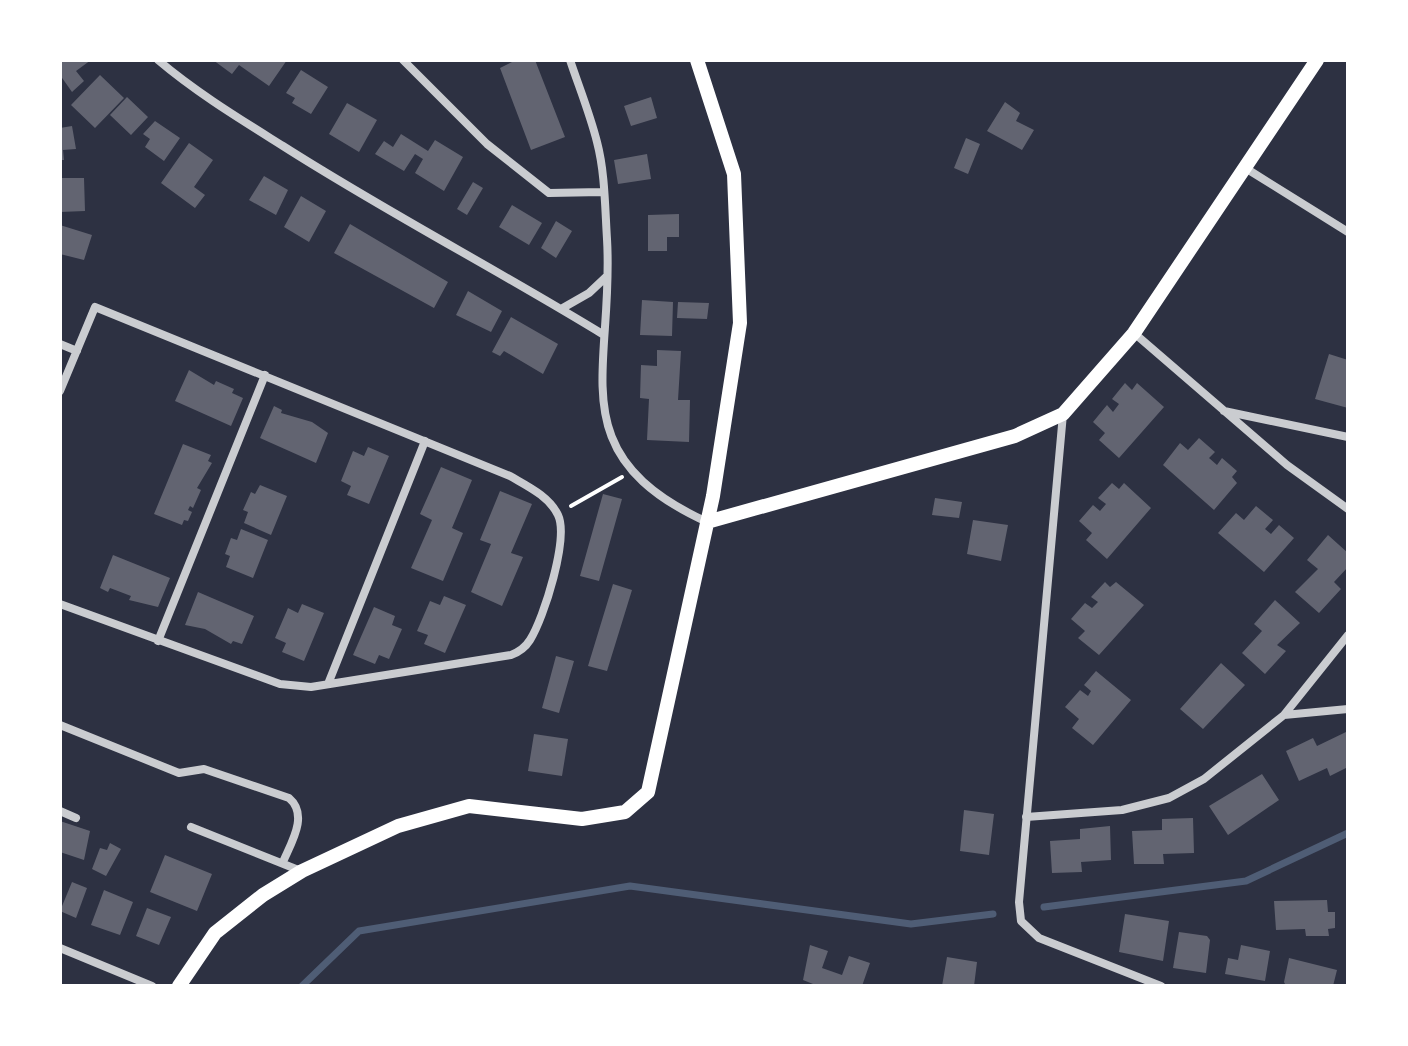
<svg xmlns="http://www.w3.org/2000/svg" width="1408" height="1046" viewBox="0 0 1408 1046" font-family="Jost,sans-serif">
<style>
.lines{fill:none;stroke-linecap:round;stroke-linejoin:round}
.stream{stroke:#4f5d75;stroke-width:7}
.building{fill:#626471}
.path{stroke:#fff;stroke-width:4}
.minor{stroke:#caccd0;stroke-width:8}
.secondary{stroke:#fff;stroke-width:14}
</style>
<rect width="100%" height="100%" fill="#2d3142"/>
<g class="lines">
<!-- stream -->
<path class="stream" d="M1044 907 1246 881 1348 833
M302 986 359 931 630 886 911 924 993 914"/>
</g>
<!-- building -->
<path class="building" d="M60 60H91L76 71 84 81 72 92 60 75Z
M213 60H287L269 86 239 65 232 74Z
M516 60H535L565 137 531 150 500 68Z
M301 70 328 87 311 114 292 103 295 98 286 93Z
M100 75 124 98 95 128 71 105Z
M127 97 148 117 131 135 110 115Z
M651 97 657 118 631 126 624 106Z
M1005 102 1020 113 1016 121 1034 130 1022 150 987 131Z
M347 103 377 120 359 152 329 134Z
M155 121 180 138 164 161 145 147 150 139 143 134Z
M72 126 76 149 63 150 64 160H60V128Z
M401 134 428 151 435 140 463 157 444 191 415 173 423 159 415 154 404 171 375 154 384 141 393 147Z
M966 138 980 144 968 174 954 168Z
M189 143 213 160 194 187 205 195 195 208 161 183Z
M647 154 651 179 618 184 614 160Z
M264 176 288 190 276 215 249 200Z
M60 178H84L85 211 60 212Z
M473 182 483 188 467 215 457 209Z
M301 196 326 211 309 242 284 227Z
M512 205 542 223 529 245 499 227Z
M679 214V237H667V251H648V215Z
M556 221 572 231 556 258 541 248Z
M350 224 448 282 434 308 334 253Z
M60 225 92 235 84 260 60 254Z
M468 291 502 311 491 332 456 315Z
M642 300 673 302 672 336 640 335Z
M678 302 709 303 707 319 677 318Z
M511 317 558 344 543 374 504 351 500 356 492 352Z
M657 350 681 351 678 400H690L689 442 647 440 649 399 640 398 641 365 657 366Z
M1329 354 1348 360V408L1315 399Z
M189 370 214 385 216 381 234 389 232 393 243 398 231 426 175 401Z
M1125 383 1132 390 1137 383 1164 407 1119 458 1099 440 1105 433 1093 422 1107 405 1113 412 1119 404 1112 399Z
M274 406 282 410 281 413 312 422 328 433 316 463 260 438Z
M1199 438 1215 452 1209 458 1217 465 1222 458 1237 471 1232 477 1237 483 1214 510 1163 465 1180 443 1188 450Z
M183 444 211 455 208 461 212 463 197 488 201 490 193 508 190 506 188 510 192 512 188 521 184 520 182 525 154 514Z
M368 447 389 456 369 504 347 495 351 486 341 481 353 451 364 456Z
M441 467 472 480 452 528 463 533 443 581 411 568 432 520 420 514Z
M1112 483 1119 489 1124 483 1151 508 1107 559 1086 540 1092 533 1079 521 1093 505 1100 511 1106 504 1098 498Z
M260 485 287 496 271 535 244 523 248 512 243 510 251 492 255 494Z
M500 491 532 504 511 553 523 557 502 606 471 592 491 544 480 540Z
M603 494 622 499 599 581 580 576Z
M935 498 962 502 959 518 932 515Z
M1256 506 1273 520 1265 529 1271 534 1279 525 1294 538 1264 572 1218 533 1236 513 1244 520Z
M973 520 1008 525 1001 561 967 554Z
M241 529 268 540 253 578 226 567 230 556 225 554 231 538 237 540Z
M1328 535 1348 553V567L1334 582 1341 589 1319 613 1295 592 1318 569 1307 560Z
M113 555 170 578 158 607 129 600 131 596 110 588 108 592 100 588Z
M1105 582 1110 587 1116 582 1144 605 1099 655 1078 638 1085 631 1071 619 1085 603 1092 608 1098 602 1091 597Z
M613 584 632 590 607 671 588 666Z
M198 592 254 616 242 644 233 641 231 644 205 629 185 625Z
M444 596 466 605 445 653 424 644 428 635 417 631 430 601 440 605Z
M1275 600 1300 623 1277 645 1286 651 1265 674 1242 653 1262 631 1254 624Z
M302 604 324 613 304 661 282 652 286 643 275 638 288 608 298 613Z
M374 607 395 616 392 625 402 629 389 659 379 655 375 664 353 655Z
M556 656 574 661 559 713 542 708Z
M1221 663 1245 685 1203 729 1180 709Z
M1096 671 1131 700 1093 745 1072 728 1079 719 1065 707 1080 690 1088 696 1091 691 1084 685Z
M1346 732 1348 767 1330 776 1327 768 1299 781 1286 751 1313 738 1317 746Z
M534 734 568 739 562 776 528 771Z
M1262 774 1279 800 1228 835 1209 806Z
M964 810 994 814 989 855 960 851Z
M1193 818 1194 853 1163 854 1164 864H1134L1132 831 1162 830V819Z
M60 821 90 831 84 860 60 852Z
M1110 826 1111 860 1081 862 1082 872 1052 873 1050 841 1080 839V829Z
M110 843 121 849 106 876 92 869 100 848 107 850Z
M165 855 212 874 197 911 150 892Z
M72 882 87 888 76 918 60 911Z
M104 890 133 902 120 935 91 925Z
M1327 900 1328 912H1335V928L1328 929 1329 936H1306L1305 929 1276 930 1274 901Z
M147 908 171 917 159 945 136 936Z
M1125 914 1169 921 1163 961 1119 952Z
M1179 932 1207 936 1210 940 1206 973 1173 968Z
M810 945 828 951 822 968 842 975 849 956 870 963 862 986H818L803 980Z
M1241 945 1270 951 1265 981 1225 974 1228 958 1238 960Z
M947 957 977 962 974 986H942Z
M1289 958 1337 970 1333 986H1286L1284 982Z"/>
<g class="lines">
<!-- path -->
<path class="path" d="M571 506 622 477"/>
<!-- minor -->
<path class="minor" d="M158 60C197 93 240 119 283 146 388 213 498 270 604 335
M403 60 487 144 549 193 602 192
M570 60C579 87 590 114 597 142 605 172 605 208 607 239 615 369 557 453 707 522
M1247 169 1348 232
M561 309 589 293 606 277
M1134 333 1287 465 1348 509
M60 344 77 351
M60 391 95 307 510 476C527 486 549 496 558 515 569 538 544 618 530 640 525 648 519 652 511 655L311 687 280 684 60 604
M1224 411 1348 437
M1063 414 1019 902 1021 921 1039 938 1161 986
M158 641 265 375
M328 684 425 441
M1284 715 1348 635
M60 725 179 773 204 769 289 798C309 815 291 843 283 862
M60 811 76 818
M1026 817 1122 810 1169 798 1204 779 1284 715 1348 709
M191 827 301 871
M60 948 152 986"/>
<!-- secondary -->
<path class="secondary" d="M707 522 1015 436 1063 414 1134 333 1317 60
M179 986 215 933 263 895 302 871 398 826 469 806 582 819 625 812 648 792 713 496 740 323 734 174 697 60"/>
</g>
<!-- border -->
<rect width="1408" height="1046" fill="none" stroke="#ffffff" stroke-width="124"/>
</svg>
